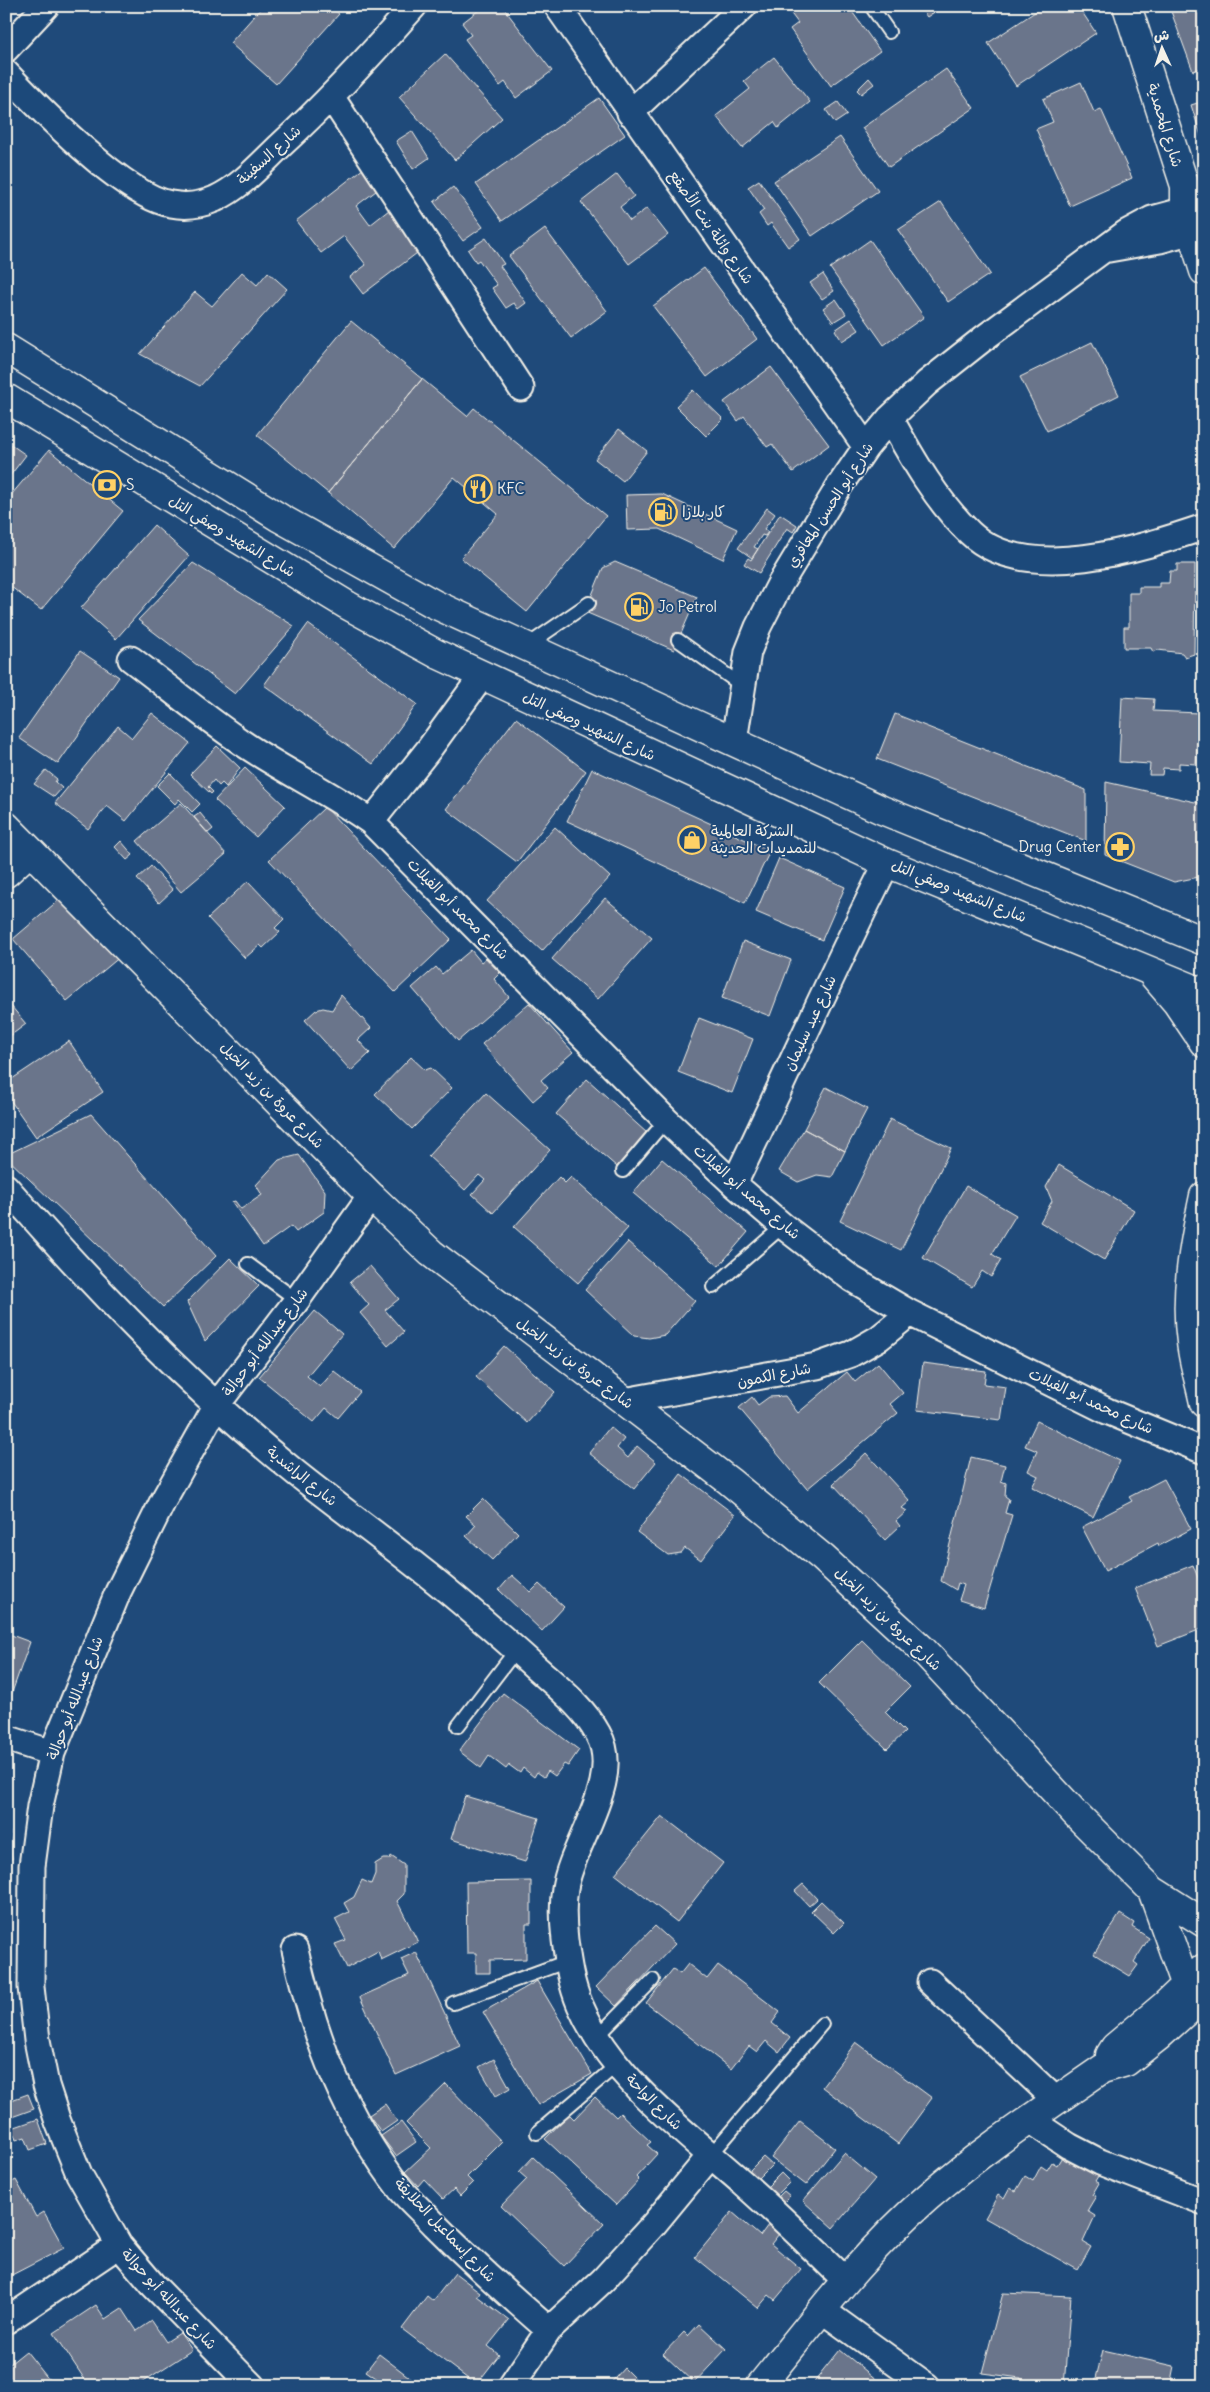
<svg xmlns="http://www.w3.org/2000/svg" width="1210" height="2392" viewBox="0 0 1210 2392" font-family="Delius,'Playpen Sans Arabic',sans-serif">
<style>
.building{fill:#6b748b;stroke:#f4f1e8}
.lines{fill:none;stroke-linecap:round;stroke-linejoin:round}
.lane-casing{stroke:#f4f1e8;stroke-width:16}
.street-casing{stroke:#f4f1e8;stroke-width:29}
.secondary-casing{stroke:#f4f1e8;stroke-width:31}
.lane{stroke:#1f4a7a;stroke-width:12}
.street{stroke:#1f4a7a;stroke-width:25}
.secondary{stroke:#1f4a7a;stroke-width:28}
.labels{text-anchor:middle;stroke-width:4;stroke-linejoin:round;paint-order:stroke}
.street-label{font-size:15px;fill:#f4f1e8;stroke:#1f4a7a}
.poi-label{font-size:15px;fill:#f4f1e8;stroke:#1f4a7a;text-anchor:start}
</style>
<rect width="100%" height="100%" fill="#1f4a7a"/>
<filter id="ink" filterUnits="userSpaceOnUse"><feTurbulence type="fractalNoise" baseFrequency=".02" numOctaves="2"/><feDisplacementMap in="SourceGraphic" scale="10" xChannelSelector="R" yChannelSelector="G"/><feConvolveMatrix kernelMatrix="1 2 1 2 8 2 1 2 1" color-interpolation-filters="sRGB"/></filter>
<g filter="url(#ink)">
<!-- building -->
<path class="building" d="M263 6H330L339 14 276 84 230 43Z
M484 6H502L552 71 516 98 505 82 500 86 465 39 471 35 462 23Z
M795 6H848L880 51 831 86 790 29 798 23 789 11Z
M919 6H943L927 17Z
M1044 6H1078L1096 33 1016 86 988 43Z
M1169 6H1204V67L1193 71Z
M445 54 502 118 455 160 399 97Z
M774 57 810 102 778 128 774 122 742 148 716 116 750 89 744 81Z
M946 69 974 108 889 167 862 128Z
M869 78 874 84 861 94 857 90Z
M1081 82 1094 112 1101 109 1132 178 1070 206 1036 129 1053 122 1043 99Z
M599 98 625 135 502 221 476 184Z
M1204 101V145L1191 105Z
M838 102 847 115 835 123 826 110Z
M412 131 429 158 413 169 396 141Z
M840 137 878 191 812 236 774 181Z
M364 168 380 188 356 206 370 225 394 206 425 247 363 294 350 277 366 265 344 236 321 253 296 221Z
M617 174 634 196 620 207 630 221 647 208 668 235 629 264 581 202Z
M759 180 800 239 788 247 771 223 767 226 759 214 764 210 748 187Z
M453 187 483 227 463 241 434 202Z
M941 202 990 274 948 302 898 230Z
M545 229 607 311 571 338 509 256Z
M486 238 504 264 500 266 526 303 518 309 514 303 506 308 492 288 497 285 479 260 476 262 468 250Z
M870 240 924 317 884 345 830 268Z
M704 268 757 339 707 377 653 306Z
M242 272 257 285 268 272 287 289 200 386 140 354 195 292 212 306Z
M823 274 834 291 822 299 810 283Z
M836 299 846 314 833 322 823 308Z
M851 319 859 330 842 341 835 330Z
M351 321 422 379 328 493 257 435Z
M1092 342 1119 395 1047 431 1020 377Z
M771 367 829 445 793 472 772 444 767 447 744 416 738 421 724 402Z
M422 379 467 416 474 408 606 516 527 612 461 558 498 514 454 477 394 549 328 493Z
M693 390 723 419 706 436 676 406Z
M619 429 647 451 623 481 595 459Z
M6 441 26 455 6 481Z
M49 450 123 511 41 610 6 583V501Z
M662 494 737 529 723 559 659 529 627 530 626 495Z
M767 508 775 514 764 529 768 532 765 536 762 535 754 547 758 549 752 558 738 548Z
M780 514 797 525 793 532 787 528 759 573 744 564 748 558 751 560Z
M154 525 189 556 116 639 81 608Z
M615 562 697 597 674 650 585 612 603 568Z
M193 563 294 626 235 694 138 620Z
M1177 564H1195L1194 654 1185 657 1182 653 1158 650 1153 652 1151 648H1124V627H1129V593H1139V587H1159V583H1169L1170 571H1177Z
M308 624 417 704 373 764 264 685Z
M80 651 119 677 58 764 19 738Z
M1122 697 1154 699 1153 711 1199 713 1196 764 1179 763V769L1163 768 1162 775H1149L1150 764 1119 762Z
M152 713 190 743 126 821 107 806 88 829 55 803 118 726 132 738Z
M895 714 1086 790V841L877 759Z
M516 718 586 771 517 862 446 809Z
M217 746 240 768 226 787 222 783 219 786 214 780 208 787 213 792 211 794 190 774Z
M245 768 285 806 256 837 215 800Z
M592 769 770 851 745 903 567 821Z
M46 770 57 779 55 782 62 788 54 797 34 784Z
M170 773 200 804 192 812 179 799 175 804 157 786Z
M1106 782 1204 804V876L1174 882 1105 855Z
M181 803 226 854 181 892 137 841Z
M325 807 451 939 395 992 269 860Z
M200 813 213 829 208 833 194 817Z
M555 827 610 877 542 951 487 901Z
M121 841 133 855 127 860 115 847Z
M779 858 845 887 822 940 756 912Z
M151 866 173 890 159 903 137 879Z
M248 881 284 919 275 928 280 932 263 948 260 945 245 958 208 918Z
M67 893 121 956 67 1001 13 939Z
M605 898 652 938 598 999 552 959Z
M743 941 791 960 770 1016 722 998Z
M471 950 481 962 486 958 500 973 494 979 509 997 458 1041 412 988 436 967 442 974Z
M341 995 371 1028 358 1040 370 1053 351 1071 305 1020 316 1010 323 1008 332 1010Z
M6 1000 26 1024 6 1039Z
M529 1003 573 1052 541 1080 548 1088 533 1101 482 1044Z
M699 1018 753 1039 732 1093 678 1072Z
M69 1041 103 1092 36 1137 6 1094V1083Z
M411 1057 425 1070 431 1068 452 1088 412 1129 375 1094Z
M587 1079 647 1133 617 1167 556 1114Z
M826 1087 867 1109 845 1151 804 1129Z
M486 1093 550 1150 493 1213 472 1194 485 1180 479 1175 465 1190 428 1156Z
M91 1114 216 1256 163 1307 6 1157V1155Z
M890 1119 951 1148 901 1250 840 1221Z
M804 1129 845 1151 832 1177 817 1175 798 1182 779 1171Z
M299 1155 325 1191 324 1212 296 1232 291 1226 263 1246 232 1202 235 1201 241 1209 262 1195 256 1185 279 1160Z
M662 1159 748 1232 719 1266 633 1193Z
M1059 1165 1134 1210 1104 1260 1040 1222 1052 1201 1046 1187Z
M559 1177 565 1183 571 1177 628 1228 578 1283 514 1227Z
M966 1186 1016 1215 992 1254 1001 1260 991 1277 982 1271 972 1287 923 1258Z
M628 1242 695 1301 665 1335 649 1338 634 1336 585 1290Z
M230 1258 259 1286 205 1341 187 1302Z
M370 1266 399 1299 385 1310 404 1332 388 1346 360 1313 369 1305 350 1282Z
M315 1311 342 1334 307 1376 320 1387 334 1371 360 1392 338 1418 326 1408 314 1422 259 1377Z
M504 1346 555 1392 527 1423 476 1377Z
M878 1363 903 1393 890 1404 898 1413 807 1489 739 1408 752 1397 758 1405 769 1397 785 1396 798 1413 847 1372 855 1382Z
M923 1363 986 1371 984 1384 1006 1387 1001 1420 917 1410Z
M1037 1421 1120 1461 1093 1517 1032 1487 1038 1476 1028 1471 1037 1451 1025 1446Z
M610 1427 624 1439 617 1448 628 1458 637 1446 656 1462 634 1489 589 1453Z
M866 1453 910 1501 902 1508 907 1511 896 1521 900 1526 885 1540 833 1484Z
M971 1457 1005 1465 1001 1481 1006 1483 1005 1496 1009 1499 1005 1513 1012 1515 984 1608 959 1600 964 1585 958 1583 956 1590 941 1581Z
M681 1474 735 1515 701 1560 685 1548 681 1553 668 1555 637 1532Z
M1164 1479 1191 1529 1159 1546 1158 1543 1105 1571 1082 1527 1132 1501 1129 1497Z
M483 1499 518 1533 492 1560 466 1536 476 1525 466 1516Z
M1193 1565 1204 1593V1628L1158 1646 1135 1588Z
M512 1575 531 1592 539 1584 564 1607 542 1631 499 1590Z
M6 1633 30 1642 10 1698 6 1697Z
M862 1640 910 1687 885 1712 905 1732 887 1749 819 1683Z
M503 1693 579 1750 568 1766 564 1764 555 1776 548 1771 544 1777 537 1772 534 1777 523 1768 520 1773 509 1765 506 1769 489 1756 481 1768 459 1751Z
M465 1796 539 1818 525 1862 451 1839Z
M662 1816 723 1863 677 1922 615 1874Z
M9 1831 12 1859H6V1832Z
M391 1856 404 1865V1894L397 1901 418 1942 381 1960 378 1951 347 1968 335 1944 346 1940 335 1919 349 1912 344 1903 354 1897 362 1880 371 1884 375 1874V1864L383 1859H390Z
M531 1881V1924H526V1959L490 1960V1973H476V1953H467L466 1882Z
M803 1884 817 1899 809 1906 795 1891Z
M821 1901 844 1923 834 1933 811 1911Z
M1120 1914 1134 1923 1132 1927 1149 1938 1134 1962 1138 1965 1130 1976 1094 1954Z
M655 1926 675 1944 616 2006 596 1987Z
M416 1952 460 2046 396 2075 360 1997 409 1975 401 1959Z
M688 1964 707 1979 718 1965 780 2012 772 2023 790 2038 779 2052 766 2041 757 2052 749 2046 731 2069 646 2003 673 1969 680 1974Z
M537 1981 592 2074 538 2105 483 2012Z
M856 2042 932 2098 898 2144 822 2087Z
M494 2059 510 2088 496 2096 479 2067Z
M446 2084 502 2142 467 2177 473 2183 460 2196 454 2189 443 2199 424 2179 418 2186 405 2172 431 2148 406 2123Z
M28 2094 34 2109 9 2118 6 2102Z
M595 2097 616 2117 620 2113 651 2142 647 2145 657 2154 636 2177 639 2180 616 2205 545 2139 569 2114 574 2119Z
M385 2104 397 2121 381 2132 369 2115Z
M38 2119 47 2144 30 2150 25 2137 16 2140 12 2128Z
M800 2121 835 2148 806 2185 771 2158Z
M401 2122 416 2142 396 2156 381 2136Z
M1066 2150 1102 2170 1095 2181 1099 2183 1092 2195 1096 2196 1087 2211 1095 2216 1083 2242 1091 2247 1078 2270 985 2218 998 2195 1004 2199 1010 2188 1016 2191 1025 2176 1033 2181 1041 2166 1047 2170 1052 2162 1057 2165Z
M844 2153 875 2179 833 2228 803 2201Z
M533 2157 604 2224 564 2266 501 2206 527 2179 519 2172Z
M763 2157 772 2165 757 2180 748 2172Z
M781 2173 790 2182 775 2197 766 2188Z
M16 2180 36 2217 44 2212 64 2248 6 2278V2185Z
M784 2191 790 2196 782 2204 776 2199Z
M732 2212 760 2236 768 2225 779 2234 771 2244 801 2269 775 2300 769 2295 758 2308 695 2257Z
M455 2273 480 2292 477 2296 509 2320 488 2346 499 2355 476 2385 402 2329 427 2296 433 2301Z
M1003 2293 1071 2296 1064 2386H1020L1021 2378 982 2373Z
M96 2305 105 2319 122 2308 137 2331 152 2321 166 2342 180 2333 192 2350 138 2385 134 2379 123 2386H89L54 2333Z
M699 2324 726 2349 694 2383 663 2354 684 2332 688 2336Z
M840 2350 882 2384 880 2386H811Z
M1103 2350 1174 2366 1170 2386H1094Z
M26 2351 54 2386H6V2367Z
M379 2354 421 2386H383L385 2384 366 2371Z
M624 2368 642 2386H608Z"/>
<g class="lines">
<defs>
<path id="lane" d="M871 6 889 32
M678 640 741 685
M525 647 589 603
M623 1171 666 1120
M248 1264 297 1300
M713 1287 783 1226
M458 1726 516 1650
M453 2003 568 1961
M597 2037 653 1980
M537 2133 618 2064
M710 2156 822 2024"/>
<path id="street" d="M557 6 866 447
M6 49 46 6
M6 73C39 108 125 197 171 204 186 207 201 205 215 199 241 187 260 165 280 146 328 102 371 55 414 6
M332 98 521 388
M630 113 744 6
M1109 249 1160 240 1204 228
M890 418C912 458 937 502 970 533 1026 586 1142 548 1204 527
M131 659C167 686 203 716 241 742 283 771 330 792 371 822L666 1120 734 1184 783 1226 852 1279 910 1313 1107 1411 1204 1451
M734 741 748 652 758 627 780 584 840 485 866 447 890 418 927 383 984 338 1126 233 1152 219 1204 205
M371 822 429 749 482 676
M734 1184C786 1077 834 968 887 863
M6 1187C95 1289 190 1388 296 1473 336 1505 379 1536 419 1568 458 1598 495 1631 532 1664 555 1685 583 1706 598 1734 624 1779 572 1843 565 1888 562 1906 563 1923 565 1940 568 1963 571 1984 580 2005 612 2079 685 2132 744 2184 779 2215 813 2248 846 2281
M624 1401 817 1366 851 1354 879 1338 910 1313
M6 1738 52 1753
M295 1950C315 2040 344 2116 401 2190 411 2202 424 2213 435 2225 472 2262 510 2296 549 2330
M930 1982 1056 2100
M1030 2120 1069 2146 1100 2162 1204 2202
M822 2310 927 2386
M6 2321 119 2245
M252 2386 153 2285 119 2245 79 2174 58 2122 46 2085 37 2040 31 1987 32 1866 40 1806 52 1753 118 1592 163 1501 216 1406 297 1300 371 1196
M511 2386 549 2330 603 2280 654 2224 710 2156"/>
<path id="secondary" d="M1127 6 1185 186V210L1204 271
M6 348 280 518 434 604 882 810 1204 941
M6 398 347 605 437 654 887 863 1204 993
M6 826 371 1196 431 1253 729 1481 823 1558 923 1650 1074 1812 1152 1890 1204 1923
M6 873 30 851
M1153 975 1177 1003 1204 1043
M1204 1196C1194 1243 1184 1294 1191 1342 1193 1362 1200 1383 1204 1403
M1152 1890 1185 1983
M1110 2055 1115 2047 1165 2005 1204 1968
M760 2386C813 2321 864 2252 928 2197 982 2150 1043 2110 1102 2069L1126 2062 1159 2036 1204 1995"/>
</defs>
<!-- lane casing -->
<use href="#lane" class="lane-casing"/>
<!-- street casing -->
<use href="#street" class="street-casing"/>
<!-- secondary casing -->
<use href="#secondary" class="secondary-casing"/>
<!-- lane -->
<use href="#lane" class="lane"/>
<!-- street -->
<use href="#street" class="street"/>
<!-- secondary -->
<use href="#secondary" class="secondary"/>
</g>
</g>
<!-- icons -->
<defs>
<symbol id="bank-ring" viewBox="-11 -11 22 22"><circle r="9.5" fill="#1f4a7a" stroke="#ffd166" stroke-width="1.5"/><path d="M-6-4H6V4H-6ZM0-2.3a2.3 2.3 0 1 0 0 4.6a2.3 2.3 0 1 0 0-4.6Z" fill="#ffd166"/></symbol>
<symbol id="restaurant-ring" viewBox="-11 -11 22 22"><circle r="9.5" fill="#1f4a7a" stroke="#ffd166" stroke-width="1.5"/><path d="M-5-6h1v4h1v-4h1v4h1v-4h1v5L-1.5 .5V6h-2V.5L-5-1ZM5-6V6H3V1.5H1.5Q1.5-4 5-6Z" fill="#ffd166"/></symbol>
<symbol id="fuel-ring" viewBox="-11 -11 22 22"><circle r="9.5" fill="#1f4a7a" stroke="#ffd166" stroke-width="1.5"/><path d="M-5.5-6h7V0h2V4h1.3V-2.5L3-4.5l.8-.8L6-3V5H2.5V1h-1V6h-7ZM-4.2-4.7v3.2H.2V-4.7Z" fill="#ffd166"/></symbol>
<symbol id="shop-ring" viewBox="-11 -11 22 22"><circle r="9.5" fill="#1f4a7a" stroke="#ffd166" stroke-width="1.5"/><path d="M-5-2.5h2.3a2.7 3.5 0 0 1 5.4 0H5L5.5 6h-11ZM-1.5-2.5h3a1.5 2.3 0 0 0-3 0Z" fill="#ffd166"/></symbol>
<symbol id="pharmacy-ring" viewBox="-11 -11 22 22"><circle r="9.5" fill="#1f4a7a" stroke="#ffd166" stroke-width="1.5"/><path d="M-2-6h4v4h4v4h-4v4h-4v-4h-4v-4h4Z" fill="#ffd166"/></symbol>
</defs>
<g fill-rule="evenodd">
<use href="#bank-ring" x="91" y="469" width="32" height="32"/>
<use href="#restaurant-ring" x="462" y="473" width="32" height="32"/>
<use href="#fuel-ring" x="647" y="496" width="32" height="32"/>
<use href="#fuel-ring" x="623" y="591" width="32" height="32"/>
<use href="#shop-ring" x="676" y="824" width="32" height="32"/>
<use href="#pharmacy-ring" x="1104" y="831" width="32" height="32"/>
</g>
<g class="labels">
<!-- street labels -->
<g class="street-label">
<text transform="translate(1165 125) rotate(73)" y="5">شارع المحمدية</text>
<text transform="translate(269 155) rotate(-42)" y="5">شارع السفينة</text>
<text transform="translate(711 227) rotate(55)" y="5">شارع وائلة بنت الأصقع</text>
<text transform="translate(830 505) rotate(-57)" y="5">شارع أبو الحسن المعافري</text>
<text transform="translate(232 536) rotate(31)" y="5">شارع الشهيد وصفي التل</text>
<text transform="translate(589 726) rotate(25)" y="5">شارع الشهيد وصفي التل</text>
<text transform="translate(959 891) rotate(22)" y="5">شارع الشهيد وصفي التل</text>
<text transform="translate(458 909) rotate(45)" y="5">شارع محمد أبو الفيلات</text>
<text transform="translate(810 1023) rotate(-65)" y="5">شارع عبد سليمان</text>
<text transform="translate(272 1095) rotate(46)" y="5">شارع عروة بن زيد الخيل</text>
<text transform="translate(747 1192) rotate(41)" y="5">شارع محمد أبو الفيلات</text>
<text transform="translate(265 1342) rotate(-53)" y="5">شارع عبدالله أبو حوالة</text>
<text transform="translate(575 1363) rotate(37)" y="5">شارع عروة بن زيد الخيل</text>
<text transform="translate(774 1375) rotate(-11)" y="5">شارع الكمون</text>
<text transform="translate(1091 1401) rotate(25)" y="5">شارع محمد أبو الفيلات</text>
<text transform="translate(302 1476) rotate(39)" y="5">شارع الراشدية</text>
<text transform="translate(888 1619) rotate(44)" y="5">شارع عروة بن زيد الخيل</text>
<text transform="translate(75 1698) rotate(-69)" y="5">شارع عبدالله أبو حوالة</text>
<text transform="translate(654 2102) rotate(45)" y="5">شارع الواحة</text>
<text transform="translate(445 2230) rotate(46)" y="5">شارع إسماعيل الحلايقة</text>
<text transform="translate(169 2299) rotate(47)" y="5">شارع عبدالله أبو حوالة</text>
</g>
<!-- poi labels -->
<g class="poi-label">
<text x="126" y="490">S</text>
<text x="497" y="494">KFC</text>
<text x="682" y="517">كار بلازا</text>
<text x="658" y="612">Jo Petrol</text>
<text x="711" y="836">الشركة العالمية<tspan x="711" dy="17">للتمديدات الحديثة</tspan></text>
<text x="1101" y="852" text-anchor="end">Drug Center</text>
</g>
</g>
<!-- margin -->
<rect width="1210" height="2392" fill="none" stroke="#1f4a7a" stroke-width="25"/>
<rect x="12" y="12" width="1185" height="2367" fill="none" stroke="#f4f1e8" stroke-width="2" filter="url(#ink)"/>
<!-- north arrow -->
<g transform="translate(1162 48) rotate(357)" stroke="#1f4a7a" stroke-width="4" paint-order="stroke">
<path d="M0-4L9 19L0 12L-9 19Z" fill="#f4f1e8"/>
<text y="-8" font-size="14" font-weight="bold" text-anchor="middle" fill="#f4f1e8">ش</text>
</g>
</svg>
